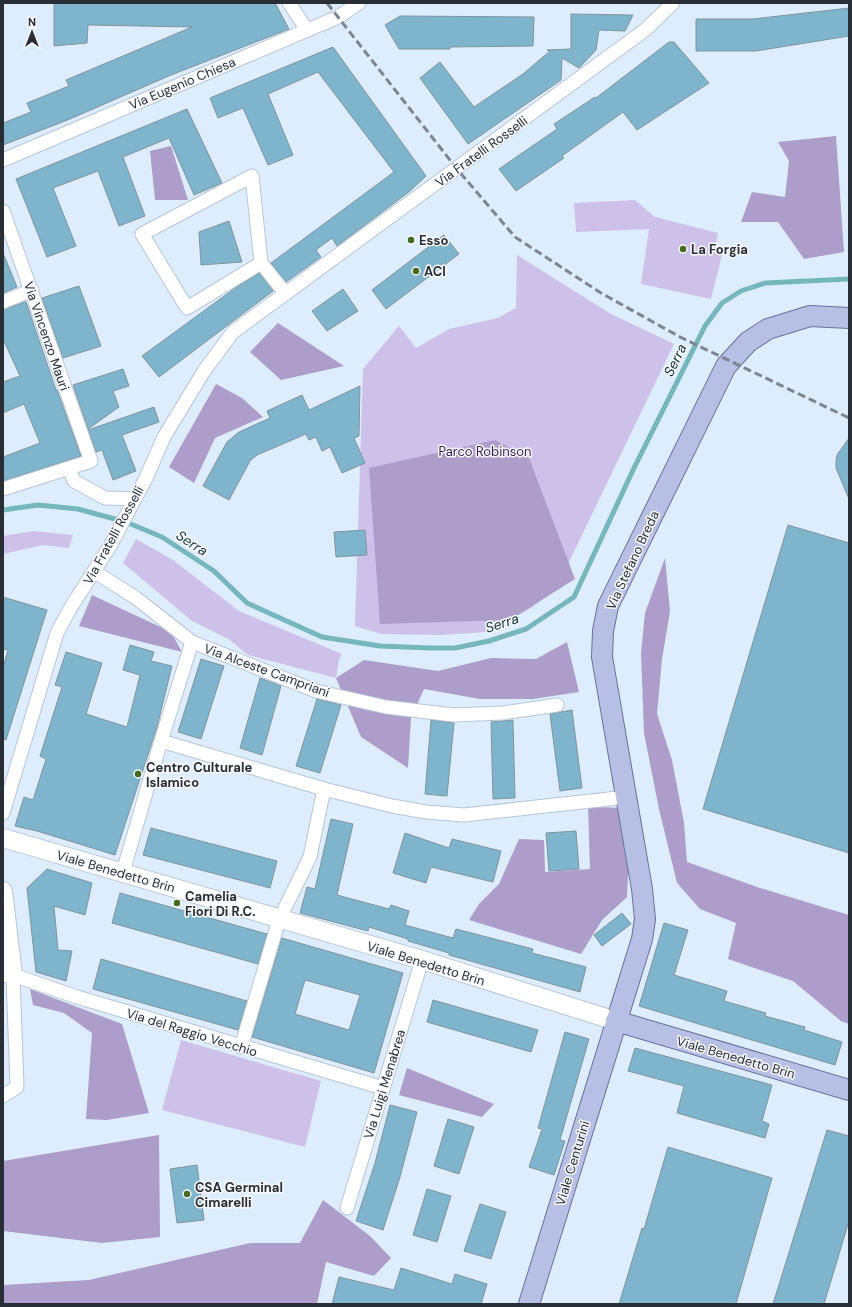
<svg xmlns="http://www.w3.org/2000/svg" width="852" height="1307" viewBox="0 0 852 1307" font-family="'DM Sans',sans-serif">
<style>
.green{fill:#cec1e9}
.forest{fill:#ac9dca}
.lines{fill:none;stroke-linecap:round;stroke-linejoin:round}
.stream{stroke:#76b7bd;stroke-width:5}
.building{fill:#7eb4cc;stroke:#7f949d;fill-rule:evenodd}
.street-casing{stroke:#b7c6d6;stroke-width:15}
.secondary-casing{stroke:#b7c6d6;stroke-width:20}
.primary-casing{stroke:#67709c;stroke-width:22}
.street{stroke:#fff;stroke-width:13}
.secondary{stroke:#fff;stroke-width:18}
.primary{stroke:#b8bfe5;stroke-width:20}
.rail{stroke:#7c8591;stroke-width:3;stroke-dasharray:8 4;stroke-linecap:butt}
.poi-dot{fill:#47681f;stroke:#f6f9fc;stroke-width:1.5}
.labels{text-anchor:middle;stroke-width:3;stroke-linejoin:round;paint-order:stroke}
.street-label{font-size:13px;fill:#292e35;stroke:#f6f9fc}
.poi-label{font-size:13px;font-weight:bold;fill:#292e35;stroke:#f6f9fc;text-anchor:start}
.park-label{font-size:13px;fill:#3a235b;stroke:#f6f9fc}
.water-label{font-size:14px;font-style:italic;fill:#113235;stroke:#f6f9fc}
</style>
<rect width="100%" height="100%" fill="#deedfe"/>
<!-- green -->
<path class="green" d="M635 200 655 217 718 233 716 243 722 255 711 299 641 284 649 229 576 232 574 203Z
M517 255 611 314 674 344 556 589 531 608 487 632 441 635 381 634 355 626 363 369 399 326 416 348 449 329 498 318 516 308Z
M33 531 73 535 69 548 43 545 3 554V536Z
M136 539 173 560 239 611 342 654 339 659 336 678 248 655 230 640 192 621 123 563Z
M181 1040 321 1081 305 1147 162 1110Z"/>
<!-- forest -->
<path class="forest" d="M836 136 844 252 804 259 778 222H741L752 192 785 197 789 161 778 142Z
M171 146 188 200H155L150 151Z
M278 323 344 366 281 380 250 352Z
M216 384 242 398 263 417 215 438 194 483 169 467Z
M495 440 529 458 575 579 510 620 380 624 369 468Z
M665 558 670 611 662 659 657 714 672 760 684 823 687 862 760 888 849 915V1024L841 1021 793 981 728 959 736 923 700 909 677 883 659 809 644 733 641 653 645 613Z
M92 595 171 632 182 652 79 626Z
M567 642 579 692 533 699H480L424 689 411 718 408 768 361 737 336 678 364 660 438 671 491 658 536 659Z
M588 807 631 808 627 897 602 920 581 954 469 920 479 904 499 884 519 839 544 840 545 872 590 869Z
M30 989 122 1024 149 1113 107 1120 86 1119 92 1033 64 1013 33 1005Z
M407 1068 494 1104 482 1117 399 1095Z
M159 1135 160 1237 102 1243 3 1231V1161Z
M323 1200 370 1236 391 1258 374 1276 326 1262 317 1304H3V1285L89 1280 250 1243H300Z"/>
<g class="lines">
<!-- stream -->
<path class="stream" d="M3 510 38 505 78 509 126 522 162 537 214 571 247 603 322 637 380 646 431 648H455L489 641 526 629 574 597 634 468 705 326 722 303 741 291 765 283 849 279"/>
</g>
<!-- building -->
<path class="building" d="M54 3H275L289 29 171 75 70 119 3 145V123L31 112 27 103 69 86 66 80 192 27 88 25 87 43 54 46Z
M849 8V36L756 51H696V19H753Z
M571 14 633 15 625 31 599 30 596 50 579 68 562 58 561 80 468 144 420 78 440 62 474 107 523 74 550 51 547 50 571 49Z
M400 16 534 17 533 46 450 47V49H399L385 25Z
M669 42H674L709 83 637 130 623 112 562 156 564 158 516 191 499 169 557 129 554 124 595 97 596 98Z
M333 47 426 176 410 191 337 246 332 238 316 250 321 257 286 282 271 263 394 172 318 72 268 94 293 155 268 165 243 108 218 118 210 98Z
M187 109 222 183 194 195 169 138 123 157 145 216 119 226 98 171 53 188 76 246 47 257 16 179Z
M229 221 242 262 201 265 199 232Z
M444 235 459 254 386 309 372 290Z
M3 253 17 287 3 293Z
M259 273 273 291 159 377 142 356 238 286Z
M79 286 101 346 63 358 42 298Z
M343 289 358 311 327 331 312 311Z
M25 302H26L56 390H57L81 456 3 481V457L40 443 24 404 3 413V382L20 376 3 339V310Z
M123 369 129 386 113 391 119 407 88 429 73 385Z
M360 386 359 436 354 438 365 463 342 473 330 447 322 451 316 437 309 440 306 434 257 455 250 461 229 500 203 486 227 442 239 432 270 418 267 411 302 395 309 410Z
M154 407 159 422 122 435 136 471 113 480 102 450 96 452 88 430Z
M849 438V499L836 468V461L837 455Z
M788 525 849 543V853L703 809Z
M365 530 367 555 336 557 334 532Z
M3 597 47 610 6 740 3 739V667L8 650 3 649Z
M130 645 154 652 151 661 172 666 157 727 115 855 37 831 15 826 24 797 33 800 46 759 40 756 62 687 55 685 66 652 102 663 86 714 127 727 140 675 123 670Z
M201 659 224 666 201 739 178 732Z
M260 678 281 686 262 755 240 748Z
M317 699 341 705 320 773 296 766Z
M572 710 582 788 560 791 550 714Z
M431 720 454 723 447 796 425 794Z
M513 720 515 798 493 799 491 722Z
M331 819 353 824 337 895 389 909 391 905 409 911 405 925 453 938 456 929 533 949 532 953 586 967 580 992 449 955V953L408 941V939L369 927 368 931 300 913 307 887 315 889Z
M151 828 277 861 270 888 143 855Z
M576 831 579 869 549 871 546 833Z
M405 833 449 848 452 839 501 851 493 882 431 867 426 883 393 873Z
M47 869 92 883 85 915 54 906 58 950 72 951 66 981 36 972 27 888Z
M120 893 267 934 258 964 112 923Z
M622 913 631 924 602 946 594 935Z
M664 923 688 930 674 975 727 991 724 1001 766 1013 765 1016 805 1027 804 1030 842 1042 835 1065 639 1006Z
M282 938 403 973 374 1073 252 1037ZM305 980 360 995 349 1030 295 1014Z
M101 959 247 1001 238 1030 93 989Z
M433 1000 538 1030 531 1052 427 1022Z
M565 1032 589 1039 560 1140 565 1141 554 1175 529 1167 542 1129 538 1128Z
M635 1048 772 1085 762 1121 769 1124 765 1138 677 1113 684 1086 628 1071Z
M390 1105 417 1112 400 1177 383 1230 356 1221 375 1163Z
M448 1119 474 1127 459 1174 434 1166Z
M827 1130 849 1136V1221L824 1304H773Z
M668 1147 772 1178 736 1304H619L642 1228 644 1229Z
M197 1165 204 1220 177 1223 170 1169Z
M427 1189 451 1196 437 1242 413 1235Z
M480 1204 506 1212 491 1259 464 1251Z
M401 1268 452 1284 455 1274 487 1284 481 1304H332L339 1277 394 1290Z"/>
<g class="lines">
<defs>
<path id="street" d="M289 3 307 30
M3 160 338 17 359 3
M3 211 91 461 3 489
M261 263 187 308 142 234 252 176 261 263 286 294
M3 302 32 290
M69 468 74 481 105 498 135 499
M95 572 136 598 192 642 316 691 386 707 453 715 503 713 557 705
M161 741 324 789 392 806 426 812 464 815 627 797
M3 813 57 633 71 607 110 546 145 480 164 437 204 371 233 332 645 30 673 3
M123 872 161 741 192 642
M241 1047 279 920 310 857 324 789
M3 1096 17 1087 13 975 77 997 383 1088
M347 1208 422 960"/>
<path id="secondary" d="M3 838 422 960 616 1021
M3 891 13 975 3 972"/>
<path id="primary" d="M616 1021 849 1090
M529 1304 642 939 645 919 642 889 602 657 603 631 608 606 726 366 748 342 768 329 810 316 849 318"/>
</defs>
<!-- street casing -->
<use href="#street" class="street-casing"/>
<!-- secondary casing -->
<use href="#secondary" class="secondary-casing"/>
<!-- primary casing -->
<use href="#primary" class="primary-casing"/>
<!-- street -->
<use href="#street" class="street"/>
<!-- secondary -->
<use href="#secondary" class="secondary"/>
<!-- primary -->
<use href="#primary" class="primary"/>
<!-- rail -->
<path class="rail" d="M327 3 457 169 515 237 601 293 680 337 849 418"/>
</g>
<!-- markers -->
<g class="poi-dot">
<circle cx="411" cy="240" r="4"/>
<circle cx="683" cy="249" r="4"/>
<circle cx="416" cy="271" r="4"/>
<circle cx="138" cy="774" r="4"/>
<circle cx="177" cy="903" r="4"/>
<circle cx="187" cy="1194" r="4"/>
</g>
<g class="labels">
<!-- street labels -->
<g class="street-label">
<text transform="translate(182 83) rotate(-23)" y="5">Via Eugenio Chiesa</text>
<text transform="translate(481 151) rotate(-36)" y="5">Via Fratelli Rosselli</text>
<text transform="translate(47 336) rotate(71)" y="5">Via Vincenzo Mauri</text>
<text transform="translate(113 535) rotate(-61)" y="5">Via Fratelli Rosselli</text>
<text transform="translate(632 560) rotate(-65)" y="5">Via Stefano Breda</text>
<text transform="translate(267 670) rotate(20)" y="5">Via Alceste Campriani</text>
<text transform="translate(116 871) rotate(16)" y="5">Viale Benedetto Brin</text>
<text transform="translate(426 963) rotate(17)" y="5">Viale Benedetto Brin</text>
<text transform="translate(192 1032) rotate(17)" y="5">Via del Raggio Vecchio</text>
<text transform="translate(736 1057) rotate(16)" y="5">Viale Benedetto Brin</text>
<text transform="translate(384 1084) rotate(-73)" y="5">Via Luigi Menabrea</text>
<text transform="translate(572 1163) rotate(-73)" y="5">Viale Centurini</text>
</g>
<!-- poi labels -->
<g class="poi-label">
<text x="419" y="245">Esso</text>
<text x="691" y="254">La Forgia</text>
<text x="424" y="276">ACI</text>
<text x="146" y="772">Centro Culturale<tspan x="146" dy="15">Islamico</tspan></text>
<text x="185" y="901">Camelia<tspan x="185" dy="15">Fiori Di R.C.</tspan></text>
<text x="195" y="1192">CSA Germinal<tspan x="195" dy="15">Cimarelli</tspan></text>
</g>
<!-- park labels -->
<g class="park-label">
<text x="485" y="456">Parco Robinson</text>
</g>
<!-- water labels -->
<g class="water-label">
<text transform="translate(675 360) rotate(-64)" y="5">Serra</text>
<text transform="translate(192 543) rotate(33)" y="5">Serra</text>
<text transform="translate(502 623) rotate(-18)" y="5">Serra</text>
</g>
</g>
<!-- border -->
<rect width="852" height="1307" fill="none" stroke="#292e35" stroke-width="8"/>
<!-- north arrow -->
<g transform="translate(32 32)" stroke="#f6f9fc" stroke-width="3" paint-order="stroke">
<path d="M0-3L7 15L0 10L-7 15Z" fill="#292e35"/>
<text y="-6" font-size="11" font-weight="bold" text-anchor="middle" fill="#292e35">N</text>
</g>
</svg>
